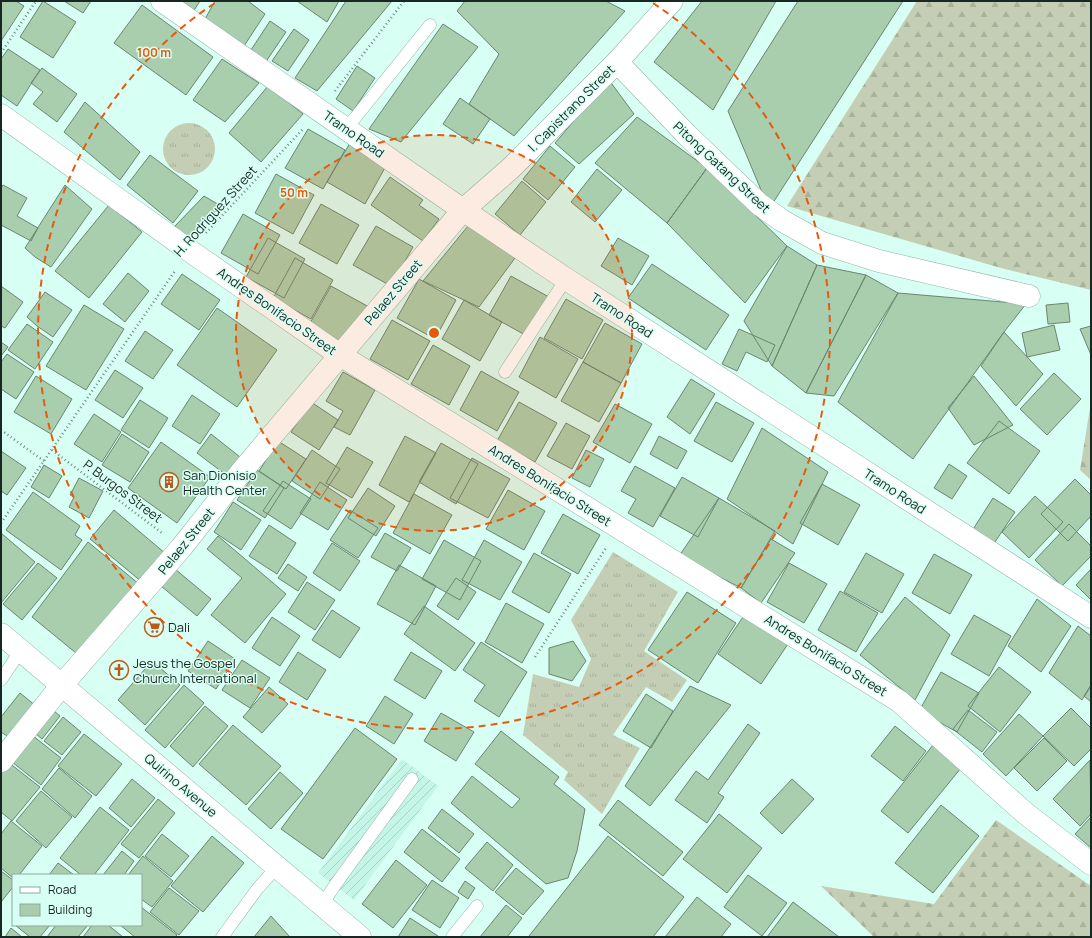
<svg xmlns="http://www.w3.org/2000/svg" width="1092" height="938" viewBox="0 0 1092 938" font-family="Manrope,sans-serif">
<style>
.industrial{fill:url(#industrial-furrows)}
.grass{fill:url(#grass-tufts)}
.forest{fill:url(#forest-firs)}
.building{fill:#a8ceae;stroke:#6b8570}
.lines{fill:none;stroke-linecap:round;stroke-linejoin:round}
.service-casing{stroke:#90b5ab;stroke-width:13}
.minor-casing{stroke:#90b5ab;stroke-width:23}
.secondary-casing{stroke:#90b5ab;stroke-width:23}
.path{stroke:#6f8981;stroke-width:2.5;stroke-dasharray:1 3;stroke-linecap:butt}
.service{stroke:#fff;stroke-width:12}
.minor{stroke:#fff;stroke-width:22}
.secondary{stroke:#fff;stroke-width:22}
.ring{fill:none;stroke:#e8590c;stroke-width:2;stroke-dasharray:7 5}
.labels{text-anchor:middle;stroke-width:3;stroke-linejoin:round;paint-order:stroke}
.street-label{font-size:13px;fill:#182723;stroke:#d8fff3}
.poi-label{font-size:13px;fill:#182723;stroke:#d8fff3;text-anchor:start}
.centre{fill:#e8590c;stroke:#d8fff3;stroke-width:2}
.ring-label{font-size:12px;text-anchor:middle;font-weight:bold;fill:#e8590c;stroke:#d8fff3;stroke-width:3;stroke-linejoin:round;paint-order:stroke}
</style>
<defs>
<pattern id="industrial-furrows" width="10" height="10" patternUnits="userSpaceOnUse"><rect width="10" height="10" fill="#c5f5e7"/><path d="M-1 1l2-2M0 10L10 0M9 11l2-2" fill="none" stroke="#a8d2c6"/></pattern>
<pattern id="grass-tufts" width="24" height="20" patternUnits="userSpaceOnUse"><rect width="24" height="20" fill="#c4ceb4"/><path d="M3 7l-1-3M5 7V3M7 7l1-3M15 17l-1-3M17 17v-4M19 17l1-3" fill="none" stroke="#a8b19a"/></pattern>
<pattern id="forest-firs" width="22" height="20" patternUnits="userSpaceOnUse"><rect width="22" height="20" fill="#c4ceb4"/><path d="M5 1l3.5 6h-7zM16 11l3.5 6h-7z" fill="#a8b19a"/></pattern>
</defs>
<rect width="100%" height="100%" fill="#d8fff3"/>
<!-- industrial -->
<path class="industrial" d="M402 759 438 786 354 900 318 873Z"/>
<!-- grass -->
<path class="grass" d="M163 149a26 26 0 1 1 52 0a26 26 0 1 1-52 0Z
M613 552 678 592 644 651 687 680 672 702 646 687 613 735 640 748 602 814 564 780 568 772 523 735 533 674 579 687 591 659 571 620Z"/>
<!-- forest -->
<path class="forest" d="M917 1H1091V290L1001 268 787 206Z
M1091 402V480L1080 470Z
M996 820 1091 886V937H874L821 886 934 904Z"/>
<!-- building -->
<path class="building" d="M1 1H16L24 6 1 41Z
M43 1 76 22 53 58 20 37Z
M64 1H91L83 13Z
M177 1H200L193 12Z
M215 1H248L265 14 244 46 205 19Z
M297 1H339L327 22Z
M346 1H392L317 91 295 78Z
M465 1H606L625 11 514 136 469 104 499 54 457 11Z
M702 1H776L713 110 654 62Z
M798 1H903L769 209 728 111Z
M142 5 213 57 186 95 114 43Z
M270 21 286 32 265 63 249 53Z
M443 24 478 47 401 142 369 129Z
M294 29 309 40 288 71 272 61Z
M8 49 40 70 17 106 1 95V59Z
M222 59 259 83 225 122 193 100Z
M357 66 375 78 353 111 336 99Z
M42 68 77 94 57 122 33 104 43 92 31 83Z
M609 80 634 114 579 164 555 143Z
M268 86 303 114 261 162 229 133Z
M460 98 490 119 473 144 443 124Z
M85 102 140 152 120 180 64 132Z
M637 117 707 168 667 223 595 163Z
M308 129 345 150 323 189 285 168Z
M350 143 387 164 365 204 327 182Z
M550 146 575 167 548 200 523 179Z
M150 155 198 191 173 223 127 185Z
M707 168 787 246 745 303 667 223Z
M597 169 622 190 595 222 571 202Z
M276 174 314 195 293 234 255 213Z
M390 177 423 200 419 205 439 219 423 241 371 205Z
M522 181 546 202 520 235 495 214Z
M3 185 27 198 17 216 38 228 31 241 1 225V188Z
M65 185 92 209 51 267 35 257 25 248Z
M204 196 221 206 186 241 175 226Z
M321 204 359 225 337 264 299 243Z
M109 205 142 232 89 298 55 271Z
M243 214 280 235 258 274 221 253Z
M376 226 413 247 391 286 353 265Z
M468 226 515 258 479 307 423 281Z
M268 238 305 259 284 298 246 277Z
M618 238 649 256 632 285 601 266Z
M787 246 817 265 772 366 744 321Z
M295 258 333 280 311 319 273 298Z
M652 264 729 315 706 350 628 298Z
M817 265 866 275 806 393 772 366Z
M128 273 149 291 125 322 103 304Z
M182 274 220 300 199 330 161 304Z
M866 275 898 293 834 396 806 393Z
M511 276 549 297 527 336 489 315Z
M419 279 456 300 435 339 397 318Z
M1 286 23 302 5 328 1 326Z
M331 286 369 307 347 346 309 325Z
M45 292 72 310 53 337 37 326 27 317Z
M898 293 1026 304 1004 332 913 459 838 402Z
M566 299 603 320 582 359 544 338Z
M464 300 502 322 480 361 442 339Z
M1068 303 1070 322 1048 324 1046 305Z
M84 305 124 329 86 390 46 366Z
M217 308 277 350 237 407 177 365Z
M392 320 430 341 408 380 370 359Z
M605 323 642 344 621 383 583 362Z
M27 324 53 342 35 369 8 350Z
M1054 325 1060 350 1027 357 1022 333Z
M1091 326V355L1080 329Z
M739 329 775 345 767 362 746 352 737 371 722 364Z
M145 331 173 350 153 379 125 361Z
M1004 332 1043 374 1016 406 981 366Z
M540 337 578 359 556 398 519 377Z
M1 342 8 347 1 356Z
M433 345 470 366 449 405 411 384Z
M7 354 34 372 16 399 1 389V362Z
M583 362 621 383 599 422 561 401Z
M115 370 143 388 123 418 95 400Z
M481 371 519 392 497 431 460 410Z
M343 372 375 390 350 435 334 427 343 411 326 401Z
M1054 373 1081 399 1047 435 1020 409Z
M36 376 72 399 51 434 14 412Z
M974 376 1013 425 974 445 948 408Z
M691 379 715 394 690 434 667 417Z
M192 395 220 414 200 444 172 426Z
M140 400 168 418 149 448 121 430Z
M311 402 338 420 319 450 291 432Z
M519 402 557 423 535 462 497 441Z
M716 402 754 423 732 462 694 441Z
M615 404 652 424 630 463 593 442Z
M94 414 121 432 102 462 74 444Z
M999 421 1040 451 1009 494 967 463Z
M566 423 590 436 572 469 547 456Z
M762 428 828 472 793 544 727 499Z
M122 434 149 452 130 482 102 465Z
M211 434 240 457 226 475 197 453Z
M405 436 436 453 409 502 379 485Z
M659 436 687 451 677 469 650 454Z
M278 441 306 459 286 489 259 471Z
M161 442 210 477 177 523 128 488Z
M441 443 478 464 456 504 419 482Z
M347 447 373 462 352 498 326 483Z
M312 450 340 469 320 499 292 481Z
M586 450 604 459 590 487 572 478Z
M1 451 26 468 7 495 1 491Z
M472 458 510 479 488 518 450 498Z
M949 464 967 476 952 499 934 488Z
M44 465 62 476 49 498 31 487Z
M635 466 675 488 653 527 628 513 636 499 621 491Z
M257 470 284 488 265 518 237 500Z
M682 477 719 498 698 537 660 516Z
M79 478 103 491 89 518 69 507 74 497 70 495Z
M1075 479 1091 495V516L1068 541 1041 514Z
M283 481 311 499 291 529 263 511Z
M320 482 347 500 328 530 300 513Z
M822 484 860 505 838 545 800 523Z
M368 488 395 506 376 536 348 518Z
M508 490 545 511 524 550 486 529Z
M33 492 80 526 75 535 82 540 61 570 6 530Z
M414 494 452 515 430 554 393 533Z
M1035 496 1063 522 1029 558 1002 532Z
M719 498 775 531 741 588 679 556Z
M993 498 1015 512 991 548 970 534Z
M233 502 261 520 241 550 214 532Z
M114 510 166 554 142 582 90 539Z
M350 510 378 528 358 558 330 540Z
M563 514 600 535 578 574 541 553Z
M1069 524 1091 546V556L1062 586 1035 560Z
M269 525 296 543 277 574 249 556Z
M1 533 35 562 1 603Z
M385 533 411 548 397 571 371 557Z
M218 536 286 594 245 643 211 615 242 578 207 549Z
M771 539 795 553 761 603 741 588Z
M444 540 481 561 460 600 422 579Z
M484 540 522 562 500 600 462 580Z
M88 542 139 584 76 653 32 617Z
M332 543 360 561 340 591 313 573Z
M534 553 571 574 549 613 512 592Z
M866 553 904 574 882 613 844 592Z
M934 554 972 575 950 614 912 593Z
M38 563 57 578 22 620 3 604Z
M789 563 827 584 804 623 767 602Z
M288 564 307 577 298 591 278 578Z
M399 565 436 586 415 625 377 604Z
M175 569 211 599 197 616 161 586Z
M1091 569V600L1076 585Z
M456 578 476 592 458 620 437 606Z
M307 582 335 600 315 630 288 612Z
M840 591 878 613 856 652 818 630Z
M687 592 736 623 698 683 648 650Z
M905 597 950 635 915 700 860 655Z
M1037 599 1071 626 1041 672 1008 646Z
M506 603 544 624 522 663 485 642Z
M424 606 475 643 455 671 404 634Z
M332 610 360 628 340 658 312 640Z
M745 614 788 644 761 684 718 654Z
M974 615 1011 636 989 676 951 654Z
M272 617 300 636 280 666 252 648Z
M1078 626 1091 636V686L1082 700 1049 673Z
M208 641 235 659 216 689 188 671Z
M573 641 586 661 572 681 549 674V648Z
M481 642 527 672 499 717 474 701 485 685 463 670Z
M298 652 326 670 307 700 279 682Z
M411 652 442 671 425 699 394 680Z
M242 660 270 678 250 708 222 690Z
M152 661 180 685 145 725 118 700Z
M999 667 1031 692 1000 732 968 706Z
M941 672 979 693 957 732 919 711Z
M184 685 204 703 165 748 145 730Z
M1091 685V702L1084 696Z
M690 686 731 705 650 806 625 786Z
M269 687 288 704 262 733 243 717Z
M20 693 36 706 10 738 1 732V717Z
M646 694 673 711 651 748 623 731Z
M385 696 413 714 394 744 366 726Z
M48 706 60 716 42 739 30 729Z
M205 706 228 726 193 767 170 746Z
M1071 708 1091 728V749L1074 766 1043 736Z
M968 710 997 732 982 752 953 729Z
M441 713 474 732 456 761 424 741Z
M1019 714 1043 736 1006 776 983 754Z
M63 717 81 732 62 755 44 741Z
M748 724 760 733 718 793 724 797 707 823 675 800 696 771 708 780Z
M233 725 281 766 246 805 199 764Z
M895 726 926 751 903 781 871 756Z
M355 728 397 759 323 859 281 829Z
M501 731 559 777 554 784 585 809 577 851 568 878 546 884 451 803 472 776 512 808 520 799 475 764Z
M28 732 61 758 41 785 7 758Z
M84 734 122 764 96 796 58 766Z
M1044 738 1067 761 1037 791 1014 768Z
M933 745 961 768 908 833 881 811Z
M1090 760 1091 814 1080 826 1053 799Z
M8 762 40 787 12 821 1 812V771Z
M59 768 92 796 75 818 42 789Z
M280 772 303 793 271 829 248 809Z
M132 779 155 798 131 827 109 808Z
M792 779 814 799 782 834 760 813Z
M41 791 72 817 46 848 16 821Z
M158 799 175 813 139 858 121 844Z
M618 800 683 852 663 876 599 825Z
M941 805 979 836 933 893 895 863Z
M100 807 129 830 94 875H81L60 858Z
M442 809 474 834 459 853 428 828Z
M719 814 762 848 727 893 683 859Z
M1091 817V848L1075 834Z
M11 821 42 846 19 875H13V878L1 868V834Z
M422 829 460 859 442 882 404 852Z
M162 834 189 856 171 877 145 856Z
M212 836 244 863 203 912 171 886Z
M608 836 684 897 653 937H530L529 936Z
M487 842 513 865 493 891 465 868Z
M122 851 134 861 124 875H103Z
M143 856 173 881 152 907 141 899V875H128Z
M396 860 427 885 393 928 362 904Z
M58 863 74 875H49Z
M516 868 544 891 523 915 495 892Z
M1 871 13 880V887L1 902Z
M748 875 787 903 762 936 724 907Z
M432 880 459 898 440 928 412 910Z
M465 881 475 888 468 899 458 892Z
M169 888 199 911 179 935 150 912Z
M697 897 731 924 721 937H665Z
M793 902 839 937H767Z
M506 905 522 918 507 937H480Z
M141 907 177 935 175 937H135L120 925H141Z
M271 916 290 937H254Z
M410 918 438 936 437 937H398Z
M15 925H50L40 937H30Z
M56 925H88L78 937H47Z
M92 925H108L123 937H83Z
M11 928 22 937H5Z"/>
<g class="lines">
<defs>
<path id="service" d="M346 129 430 25
M505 372 566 279
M1 680 21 650
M322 905 335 885 412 779
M222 937 258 888 277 867
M452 937 477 906"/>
<path id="minor" d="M162 1 463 210 566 279 1091 617
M617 62 687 135 759 204 781 220 822 243 879 261 1029 296
M1 115 190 251 340 355 899 701 1025 813 1091 864
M1 761 62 685 181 548 242 471 463 210 511 168 617 62 672 1"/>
<path id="secondary" d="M1 634 360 937"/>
</defs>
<!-- service casing -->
<use href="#service" class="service-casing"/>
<!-- minor casing -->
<use href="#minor" class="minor-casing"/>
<!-- secondary casing -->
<use href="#secondary" class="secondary-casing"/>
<!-- path -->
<path class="path" d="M1 53 36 1
M335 91 404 1
M206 233 303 129
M1 430 44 461
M52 450 162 533
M1 523 175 271
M535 657 606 548"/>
<!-- service -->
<use href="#service" class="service"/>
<!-- minor -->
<use href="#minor" class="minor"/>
<!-- secondary -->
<use href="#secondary" class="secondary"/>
</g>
<!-- distance rings -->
<circle cx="434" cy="333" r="198" fill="#e8590c" fill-opacity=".12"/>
<g class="ring">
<circle cx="434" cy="333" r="198"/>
<path d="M653 3A396 396 0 1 1 215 3"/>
</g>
<!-- icons -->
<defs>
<symbol id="building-ring" viewBox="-11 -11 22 22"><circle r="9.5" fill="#d8fff3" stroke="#bb5a1b" stroke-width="1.5"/><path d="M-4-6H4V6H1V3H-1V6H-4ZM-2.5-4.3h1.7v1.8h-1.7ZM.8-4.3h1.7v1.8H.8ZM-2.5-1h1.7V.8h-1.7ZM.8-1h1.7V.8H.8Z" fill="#bb5a1b"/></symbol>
<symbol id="supermarket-ring" viewBox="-11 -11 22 22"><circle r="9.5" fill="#d8fff3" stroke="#bb5a1b" stroke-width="1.5"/><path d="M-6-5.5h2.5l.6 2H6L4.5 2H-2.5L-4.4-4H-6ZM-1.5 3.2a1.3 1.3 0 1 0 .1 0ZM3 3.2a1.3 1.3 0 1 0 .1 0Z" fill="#bb5a1b"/></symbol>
<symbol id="church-ring" viewBox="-11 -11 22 22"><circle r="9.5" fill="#d8fff3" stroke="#bb5a1b" stroke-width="1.5"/><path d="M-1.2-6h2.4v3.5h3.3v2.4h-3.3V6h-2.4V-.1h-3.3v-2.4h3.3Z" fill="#bb5a1b"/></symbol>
</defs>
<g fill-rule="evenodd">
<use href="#building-ring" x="158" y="471" width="22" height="22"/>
<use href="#supermarket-ring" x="143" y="616" width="22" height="22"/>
<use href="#church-ring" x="108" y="659" width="22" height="22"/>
</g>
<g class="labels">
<!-- street labels -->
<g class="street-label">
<text transform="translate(571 108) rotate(-45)" y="5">I. Capistrano Street</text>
<text transform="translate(354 134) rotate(35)" y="5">Tramo Road</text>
<text transform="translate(722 167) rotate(43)" y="5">Pitong Gatang Street</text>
<text transform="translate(215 211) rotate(-48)" y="5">H. Rodriguez Street</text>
<text transform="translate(393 292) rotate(-50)" y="5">Pelaez Street</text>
<text transform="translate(277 311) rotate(35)" y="5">Andres Bonifacio Street</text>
<text transform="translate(622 315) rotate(33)" y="5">Tramo Road</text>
<text transform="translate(550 485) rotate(32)" y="5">Andres Bonifacio Street</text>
<text transform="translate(123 491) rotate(37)" y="5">P. Burgos Street</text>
<text transform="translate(895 491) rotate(33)" y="5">Tramo Road</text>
<text transform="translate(186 541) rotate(-51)" y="5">Pelaez Street</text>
<text transform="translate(826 655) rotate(32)" y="5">Andres Bonifacio Street</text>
<text transform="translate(181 785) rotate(40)" y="5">Quirino Avenue</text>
</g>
<!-- poi labels -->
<g class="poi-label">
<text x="183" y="480">San Dionisio<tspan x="183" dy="15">Health Center</tspan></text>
<text x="168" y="632">Dali</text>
<text x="133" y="668">Jesus the Gospel<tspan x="133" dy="15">Church International</tspan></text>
</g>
</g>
<circle cx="434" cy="333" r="6" class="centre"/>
<g class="ring-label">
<text x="154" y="57">100 m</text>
<text x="294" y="197">50 m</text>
</g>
<!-- border -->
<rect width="1092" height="938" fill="none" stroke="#182723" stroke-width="4"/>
<!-- legend -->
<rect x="12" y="874" width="130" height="52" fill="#d8fff3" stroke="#8ba9a0"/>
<rect x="20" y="887" width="20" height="6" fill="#ffffff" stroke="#8ba9a0"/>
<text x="48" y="894" font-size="12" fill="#182723">Road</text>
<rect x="20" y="904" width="20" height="12" fill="#a8ceae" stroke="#8ba9a0"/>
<text x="48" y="914" font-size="12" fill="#182723">Building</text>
</svg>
